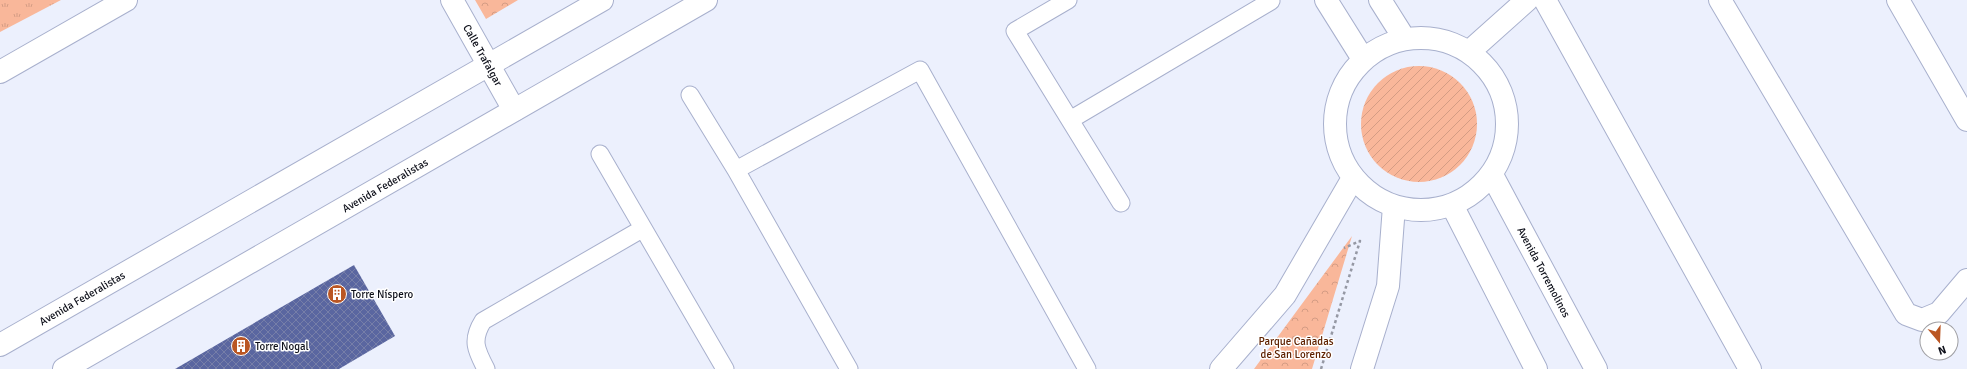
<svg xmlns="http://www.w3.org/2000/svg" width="1967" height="369" viewBox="0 0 1967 369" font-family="Signika,sans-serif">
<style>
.grass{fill:url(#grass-tufts)}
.park{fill:url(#park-crowns)}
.garden{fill:url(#garden-furrows)}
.building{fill:url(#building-cross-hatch)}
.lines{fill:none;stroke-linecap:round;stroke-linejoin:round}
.service-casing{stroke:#a8b0cd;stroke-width:19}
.minor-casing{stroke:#a8b0cd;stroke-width:24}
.tertiary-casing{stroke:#a8b0cd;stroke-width:24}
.path{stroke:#9598a4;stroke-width:2.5;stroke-dasharray:3 3;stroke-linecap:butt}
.service{stroke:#fff;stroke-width:17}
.minor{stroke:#fff;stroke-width:22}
.tertiary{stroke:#fff;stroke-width:22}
.labels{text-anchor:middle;stroke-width:3;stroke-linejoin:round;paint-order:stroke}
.street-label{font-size:11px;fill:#0e101a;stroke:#fff}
.poi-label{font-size:11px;fill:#0e101a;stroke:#fff;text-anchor:start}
.park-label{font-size:11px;fill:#5f2200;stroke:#fff}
</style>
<defs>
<pattern id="grass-tufts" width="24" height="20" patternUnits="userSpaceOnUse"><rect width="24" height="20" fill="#f9b79a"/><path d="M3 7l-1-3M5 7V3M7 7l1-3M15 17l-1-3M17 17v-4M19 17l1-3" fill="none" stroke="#d49c84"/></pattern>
<pattern id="park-crowns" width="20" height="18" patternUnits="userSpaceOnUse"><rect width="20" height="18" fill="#f9b79a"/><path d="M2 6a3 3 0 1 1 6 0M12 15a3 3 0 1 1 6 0" fill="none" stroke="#d49c84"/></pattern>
<pattern id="garden-furrows" width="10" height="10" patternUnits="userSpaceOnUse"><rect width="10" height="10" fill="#f9b79a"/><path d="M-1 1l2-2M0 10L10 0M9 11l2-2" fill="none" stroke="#d49c84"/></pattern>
<pattern id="building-cross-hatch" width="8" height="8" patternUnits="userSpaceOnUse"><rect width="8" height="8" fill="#5a66a0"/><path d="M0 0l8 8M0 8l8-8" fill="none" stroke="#767ea8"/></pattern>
</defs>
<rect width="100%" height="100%" fill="#ecf0fd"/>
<!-- grass -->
<path class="grass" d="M0 0H61L0 32Z"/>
<!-- park -->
<path class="park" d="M475 0H518L486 19Z
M1352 236 1312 369H1254Z"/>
<!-- garden -->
<path class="garden" d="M1361 124a58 58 0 1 1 116 0a58 58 0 1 1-116 0Z"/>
<!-- building -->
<path class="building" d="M354 265 395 336 339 369H175Z"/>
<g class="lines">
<defs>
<path id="service" d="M1068 0 1015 31 1121 203
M690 95 736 170 849 369
M1070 120 1271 1
M600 154 725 369
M736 170 920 70 1087 369
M486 369C476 350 471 340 483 321L642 229"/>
<path id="minor" d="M452 0 514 110
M1326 0 1363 59
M1380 0 1404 38
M1545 0 1750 369
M1720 0 1906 314 1922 320 1939 313 1967 280
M1898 0 1967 120
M1335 124a86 86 0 1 1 172 0a86 86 0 1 1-172 0Z
M1470 51 1527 0
M0 72 126 0
M1492 175 1596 369
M1452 205 1536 369
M1221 369 1285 295 1353 178
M1362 369 1388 286 1394 206"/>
<path id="tertiary" d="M0 345 602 0
M64 369 706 0"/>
</defs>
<!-- service casing -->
<use href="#service" class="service-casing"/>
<!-- minor casing -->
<use href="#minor" class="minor-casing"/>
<!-- tertiary casing -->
<use href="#tertiary" class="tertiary-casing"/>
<!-- path -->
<path class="path" d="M1321 369 1360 241 1344 248"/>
<!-- service -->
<use href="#service" class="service"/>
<!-- minor -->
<use href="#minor" class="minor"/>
<!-- tertiary -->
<use href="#tertiary" class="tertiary"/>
</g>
<!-- icons -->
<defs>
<symbol id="building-disc" viewBox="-11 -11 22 22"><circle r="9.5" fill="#ba5623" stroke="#fff"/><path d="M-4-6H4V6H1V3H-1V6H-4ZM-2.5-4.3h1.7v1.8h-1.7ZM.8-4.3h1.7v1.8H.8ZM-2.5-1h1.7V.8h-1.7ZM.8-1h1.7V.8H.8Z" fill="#fff"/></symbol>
</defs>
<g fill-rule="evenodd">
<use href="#building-disc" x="326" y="283" width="22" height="22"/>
<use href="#building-disc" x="230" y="335" width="22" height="22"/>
</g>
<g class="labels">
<!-- street labels -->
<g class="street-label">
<text transform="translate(483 55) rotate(61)" y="4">Calle Trafalgar</text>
<text transform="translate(385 185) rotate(-30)" y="4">Avenida Federalistas</text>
<text transform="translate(1544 272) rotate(62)" y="4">Avenida Torremolinos</text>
<text transform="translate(82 298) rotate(-30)" y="4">Avenida Federalistas</text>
</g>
<!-- poi labels -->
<g class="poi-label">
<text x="351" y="298">Torre Níspero</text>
<text x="255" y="350">Torre Nogal</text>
</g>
<!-- park labels -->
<g class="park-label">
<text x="1296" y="345">Parque Cañadas<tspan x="1296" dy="13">de San Lorenzo</tspan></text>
</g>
</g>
<!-- north arrow -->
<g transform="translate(1939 341) rotate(161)"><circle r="19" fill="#ffffff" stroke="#9f9fa3"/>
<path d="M0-3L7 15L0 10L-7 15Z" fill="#ba5623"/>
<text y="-6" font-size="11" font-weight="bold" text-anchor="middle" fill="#0e101a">N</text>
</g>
</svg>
